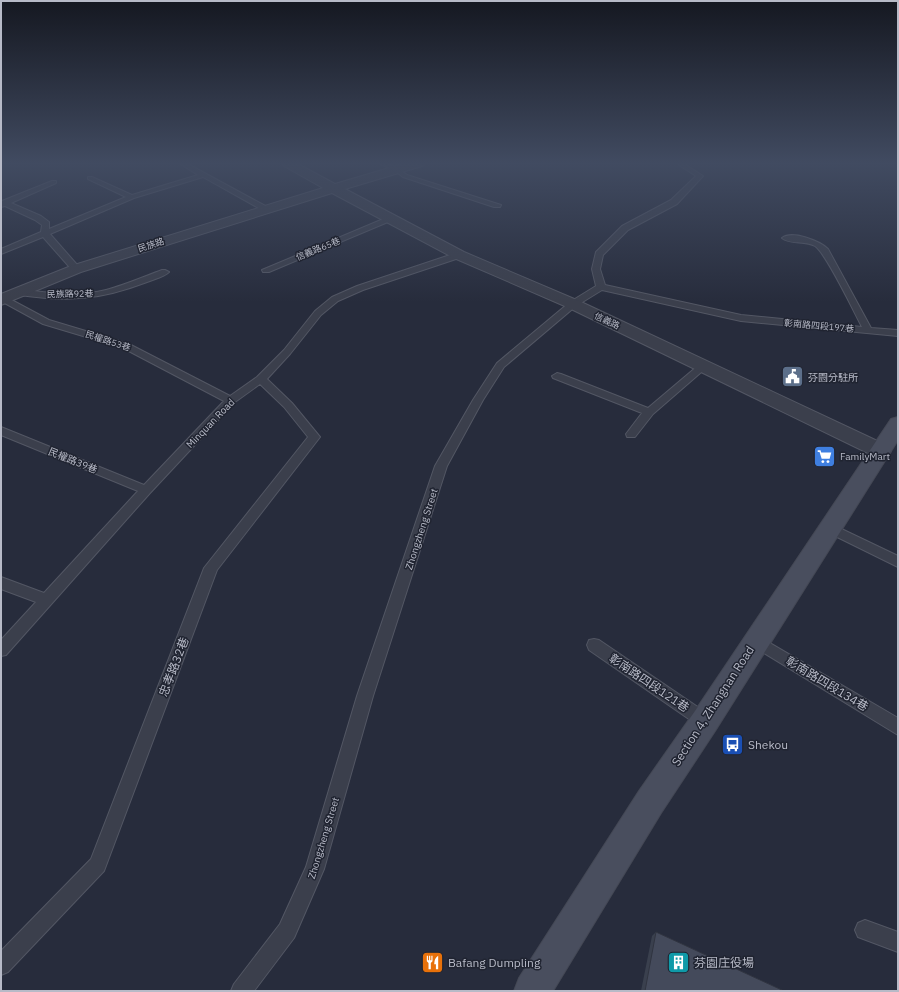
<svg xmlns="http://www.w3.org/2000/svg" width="899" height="992" viewBox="0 0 899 992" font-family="'IBM Plex Sans','Noto Sans TC',sans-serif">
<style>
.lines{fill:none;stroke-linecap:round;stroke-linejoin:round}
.lane-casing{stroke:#535764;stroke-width:2}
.street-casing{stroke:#535764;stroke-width:2}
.secondary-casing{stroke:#444855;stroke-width:2}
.lane{fill:#3b3f4c;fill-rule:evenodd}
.street{fill:#3b3f4c;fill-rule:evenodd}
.secondary{fill:#494e5e;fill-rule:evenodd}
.wall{fill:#3a404e}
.building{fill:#444a5b;stroke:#303440}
.labels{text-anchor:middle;stroke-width:3;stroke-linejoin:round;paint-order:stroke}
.far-street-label{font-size:9px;fill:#b7bac7;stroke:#202431}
.poi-label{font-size:10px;fill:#b7bac7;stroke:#202431;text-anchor:start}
.street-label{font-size:10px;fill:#b7bac7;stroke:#202431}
.near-street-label{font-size:12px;fill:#b7bac7;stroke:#202431}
.near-poi-label{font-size:12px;fill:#b7bac7;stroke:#202431;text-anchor:start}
</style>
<rect width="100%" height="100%" fill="#272c3c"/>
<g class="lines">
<defs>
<path id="lane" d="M179 163H186L271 209 270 211H264L203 177 134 198 50 234 79 267 80 269 79 271H73L43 237 1 254V249L41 232 42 225 35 220 5 206 1 207 2 201 52 181H56V183L11 203 41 216 49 222V229L126 197 88 179V177H92L132 195 198 175Z
M378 163C389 162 398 168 407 175L501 205 500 207H494L403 177 394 170Z
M676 163H683L703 176 677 204 628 230 603 255 600 269 605 285 741 315 862 327C854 312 826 253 815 246 805 240 790 245 782 238 792 230 820 241 828 249L871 328 898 330V336L741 321 602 290 576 306 504 367 483 400 447 466 373 696 324 869 294 938 254 991H231L234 984 280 924 306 867 357 696 435 466 473 400 497 363 570 302 596 286 592 269 596 252 622 226 671 200 696 176Z
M388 217H391L395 219 269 272H263L262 270Z
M456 253H459L463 255 462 257 363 290 338 301 321 315 290 354 267 379 292 403 320 437 217 570 104 871 8 972 1 975V951L91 859 204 568 308 437 284 407 260 384 235 402 150 493 6 655 1 656V640L36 602 1 589V577L44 593 138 491 1 435V427L144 485 224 401 123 348 43 324 1 301V297H6L49 320 129 344 230 396 257 377 284 350 315 311 332 297 357 286Z
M162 270H165L169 272C164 277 154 279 147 282 100 300 69 302 19 295L15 292 19 289C47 293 78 297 106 290 125 285 143 277 162 270Z
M703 363 708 366 706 368 653 414 635 437H627L626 434 642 413 553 378 552 376 557 373 561 374 648 408 700 364Z
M831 524 898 556V567L827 532 825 529 827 526Z
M756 635 898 718V735L751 645 749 641 751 637Z
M594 639 599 640 711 716 713 721 711 726 705 729 699 726 589 650 587 645 589 640Z
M865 920 898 932V952L858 937 855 930 858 923Z"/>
<path id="street" d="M282 163H296L335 184 406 163H424L422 166 345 189 464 252 579 301 888 446 891 451 888 456 881 458 874 456 567 307 454 258 332 193 81 272 1 305V294L71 266 323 188 284 166Z"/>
<path id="secondary" d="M898 417V440L715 731 661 813 553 991H514L519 978 639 791 695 711 891 419Z"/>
</defs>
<!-- lane casing -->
<use href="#lane" class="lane-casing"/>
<!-- street casing -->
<use href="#street" class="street-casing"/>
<!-- secondary casing -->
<use href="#secondary" class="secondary-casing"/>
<!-- lane -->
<use href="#lane" class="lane"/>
<!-- street -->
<use href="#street" class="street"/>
<!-- secondary -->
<use href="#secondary" class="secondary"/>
</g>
<!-- wall -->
<path class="wall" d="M656 932 784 991H641L652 936Z"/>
<!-- building -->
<path class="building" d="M656 932 784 991H645Z"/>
<!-- sky -->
<linearGradient id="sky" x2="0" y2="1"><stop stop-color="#151821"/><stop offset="0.54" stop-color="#414b61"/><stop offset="1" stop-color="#414b61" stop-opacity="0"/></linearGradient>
<rect width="899" height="302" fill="url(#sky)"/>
<!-- icons -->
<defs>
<symbol id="civic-square" viewBox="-11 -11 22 22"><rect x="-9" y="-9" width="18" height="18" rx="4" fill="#5c6f8a" stroke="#202431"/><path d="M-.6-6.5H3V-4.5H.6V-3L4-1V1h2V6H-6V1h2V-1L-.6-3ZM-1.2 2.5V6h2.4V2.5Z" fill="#fff"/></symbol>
<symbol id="supermarket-square" viewBox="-11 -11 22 22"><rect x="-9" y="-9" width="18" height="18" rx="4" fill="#3f7fe0" stroke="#202431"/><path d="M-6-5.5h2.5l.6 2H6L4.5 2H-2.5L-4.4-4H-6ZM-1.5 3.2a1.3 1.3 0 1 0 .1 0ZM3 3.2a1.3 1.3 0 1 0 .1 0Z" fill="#fff"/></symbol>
<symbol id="bus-square" viewBox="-11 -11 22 22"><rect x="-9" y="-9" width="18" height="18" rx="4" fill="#1a4fb4" stroke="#202431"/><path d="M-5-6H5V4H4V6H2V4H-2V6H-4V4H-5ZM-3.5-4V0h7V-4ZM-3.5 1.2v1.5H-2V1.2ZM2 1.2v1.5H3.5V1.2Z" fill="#fff"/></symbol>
<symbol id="restaurant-square" viewBox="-11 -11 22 22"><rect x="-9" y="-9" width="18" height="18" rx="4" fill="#e8710a" stroke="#202431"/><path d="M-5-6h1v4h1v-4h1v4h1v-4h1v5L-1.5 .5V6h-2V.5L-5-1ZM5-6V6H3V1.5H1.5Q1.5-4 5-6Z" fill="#fff"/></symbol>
<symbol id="building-square" viewBox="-11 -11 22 22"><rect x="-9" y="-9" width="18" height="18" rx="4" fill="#0f9aa8" stroke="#202431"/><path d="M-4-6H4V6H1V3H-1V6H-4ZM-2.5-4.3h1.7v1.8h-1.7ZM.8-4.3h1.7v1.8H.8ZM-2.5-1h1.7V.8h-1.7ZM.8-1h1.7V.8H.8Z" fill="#fff"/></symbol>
</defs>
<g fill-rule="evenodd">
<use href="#civic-square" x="780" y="364" width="25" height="25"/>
<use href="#supermarket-square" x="812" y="444" width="25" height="25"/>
<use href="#bus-square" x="720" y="732" width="25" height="25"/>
<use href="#restaurant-square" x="420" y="950" width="25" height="25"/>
<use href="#building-square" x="666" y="950" width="25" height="25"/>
</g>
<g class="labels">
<!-- far-street labels -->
<g class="far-street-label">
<text transform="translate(151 245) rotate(-18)" y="3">民族路</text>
<text transform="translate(318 249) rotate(-22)" y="3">信義路65巷</text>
<text transform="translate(70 294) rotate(-1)" y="3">民族路92巷</text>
<text transform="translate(607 321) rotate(25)" y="3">信義路</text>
<text transform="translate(819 326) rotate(5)" y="3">彰南路四段197巷</text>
<text transform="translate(108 341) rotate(18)" y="3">民權路53巷</text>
</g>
<!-- poi labels -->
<g class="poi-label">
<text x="808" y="381">芬園分駐所</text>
<text x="840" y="460">FamilyMart</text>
</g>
<!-- street labels -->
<g class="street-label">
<text transform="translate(210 423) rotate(-46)" y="4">Minquan Road</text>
<text transform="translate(73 460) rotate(22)" y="4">民權路39巷</text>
<text transform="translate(421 529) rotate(-72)" y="4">Zhongzheng Street</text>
<text transform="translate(323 838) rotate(-73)" y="4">Zhongzheng Street</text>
</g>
<!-- near-street labels -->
<g class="near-street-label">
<text transform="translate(174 667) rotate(-69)" y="4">忠孝路32巷</text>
<text transform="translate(649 683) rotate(34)" y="4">彰南路四段121巷</text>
<text transform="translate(827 684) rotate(31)" y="4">彰南路四段134巷</text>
<text transform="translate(713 706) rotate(-57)" y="4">Section 4, Zhangnan Road</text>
</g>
<!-- near-poi labels -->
<g class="near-poi-label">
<text x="748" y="749">Shekou</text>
<text x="448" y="967">Bafang Dumpling</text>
<text x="694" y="967">芬園庄役場</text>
</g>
</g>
<!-- border -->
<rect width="899" height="992" fill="none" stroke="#b7bac7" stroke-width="4"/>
</svg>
